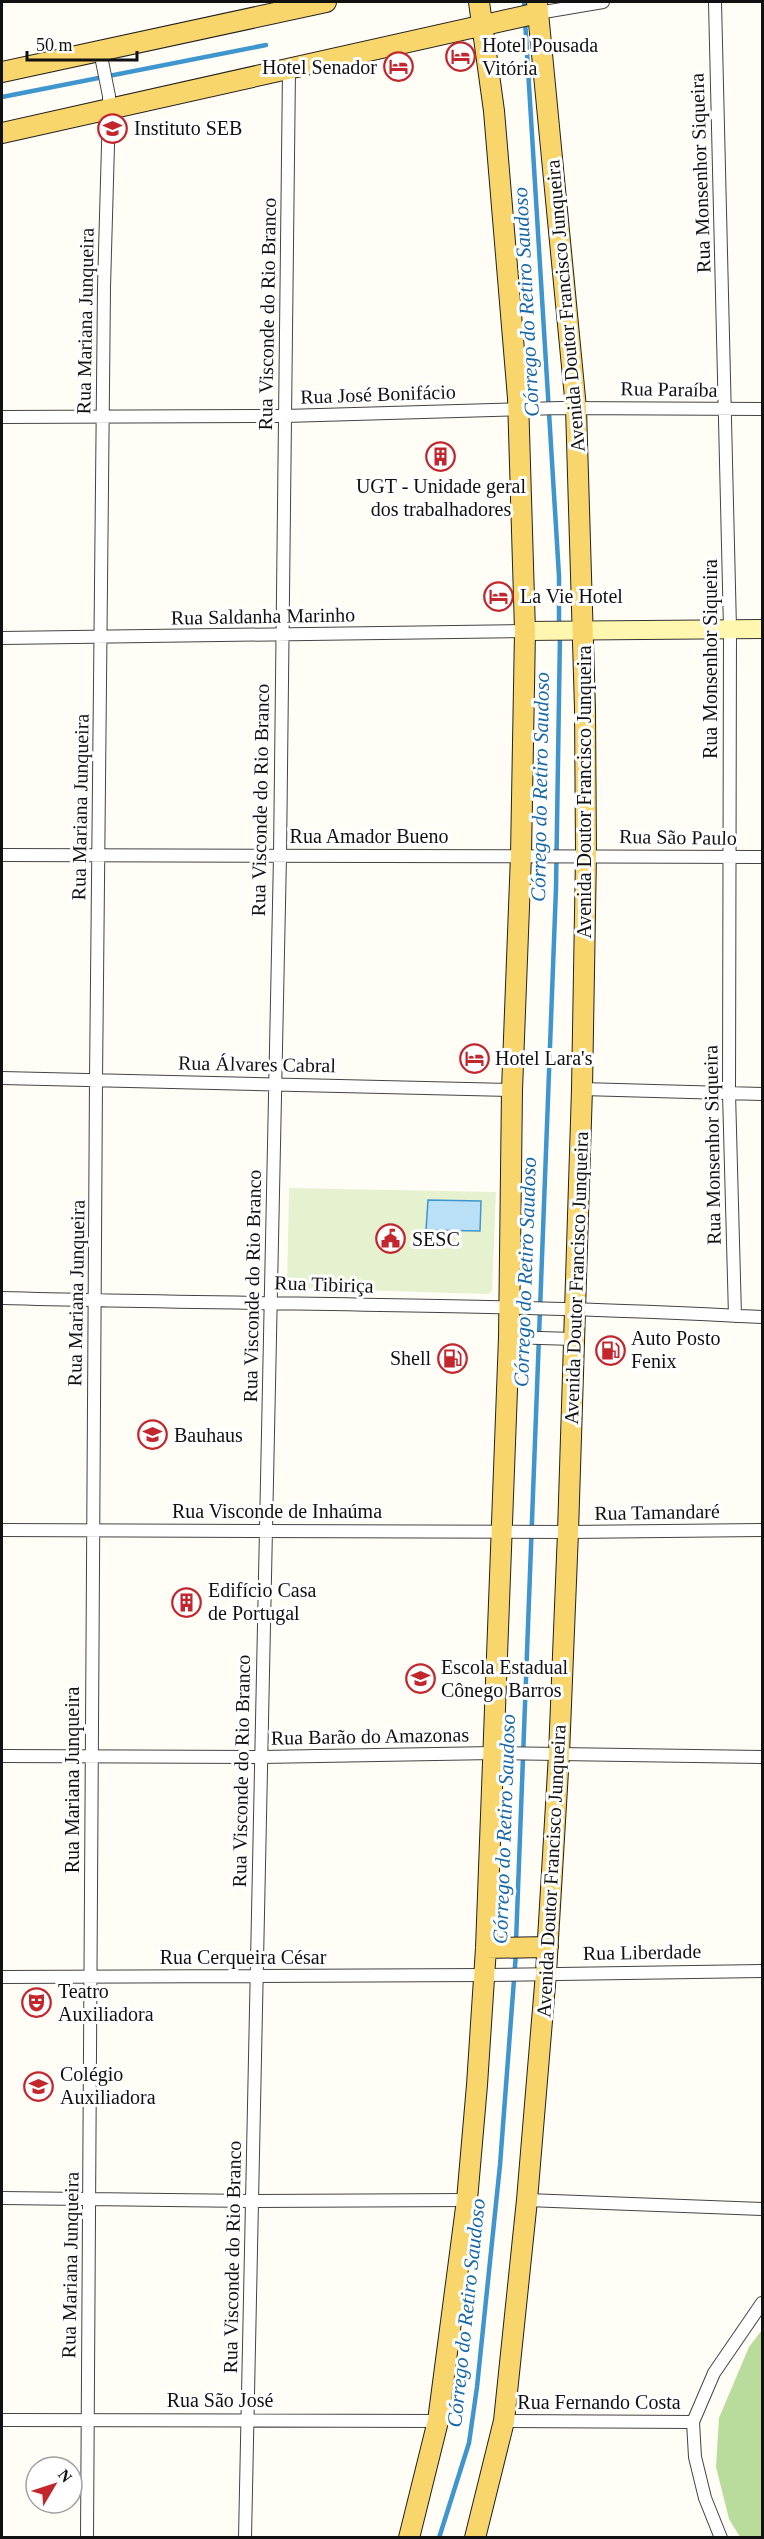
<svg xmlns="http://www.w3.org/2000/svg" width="764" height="2539" viewBox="0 0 764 2539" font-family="'Times New Roman',serif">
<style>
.forest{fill:#b9dc9c}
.pitch{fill:#e6f2cf}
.water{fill:#b9e0f7;stroke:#3f96cf;stroke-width:1.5}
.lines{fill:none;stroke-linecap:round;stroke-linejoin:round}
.stream{stroke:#3f96cf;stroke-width:4.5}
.street-casing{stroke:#444;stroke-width:14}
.secondary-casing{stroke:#333;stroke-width:20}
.primary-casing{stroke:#222;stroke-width:22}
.street{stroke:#fff;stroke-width:12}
.secondary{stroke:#fff6b0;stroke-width:18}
.primary{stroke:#f9d66b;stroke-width:20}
.labels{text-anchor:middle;stroke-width:6;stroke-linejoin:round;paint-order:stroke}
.poi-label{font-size:20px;fill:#111;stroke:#fff;text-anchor:start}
.street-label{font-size:20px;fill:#111;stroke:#fff}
.water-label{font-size:21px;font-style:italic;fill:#1768a6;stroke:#fff}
</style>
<rect width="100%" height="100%" fill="#fffdf5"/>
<!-- forest -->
<path class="forest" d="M762 2330V2537H740L729 2519 716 2467 719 2418 749 2347Z"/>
<!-- pitch -->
<path class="pitch" d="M289 1188 496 1192 492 1291 488 1294 287 1288Z"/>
<!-- water -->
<path class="water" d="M428 1200 481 1201 480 1231 426 1230Z"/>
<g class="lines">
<!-- stream -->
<path class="stream" d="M524 2 525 11
M525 20 559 576V625
M2 97 266 45
M516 1942 556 888 560 634
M439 2538 469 2443 477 2387 500 2165 516 1953"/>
<defs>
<path id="street" d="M715 2 730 629 729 1093 735 1316
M538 13 603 2
M2 417 285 416 560 408 762 409
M2 638 525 631
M2 855 762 857
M2 1078 512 1090
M582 1089 762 1094
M2 1298C255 1305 509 1303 762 1317
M509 1337 573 1339
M2 1530 568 1532 762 1530
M2 1756 261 1757 494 1753 762 1757
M2 1977 485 1975 762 1971
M2 2198 252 2201 467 2200
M527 2200 762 2209
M2 2420 438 2421
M504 2421 693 2422
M87 2538 96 1080 104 287 109 110V96L100 51
M245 2538 280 856 289 70
M721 2538 705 2498 695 2457 693 2422 714 2373 762 2303"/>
<path id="secondary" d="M525 631 762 629"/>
<path id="primary" d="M2 72 326 2
M2 133 538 13
M486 1948 548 1947
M409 2538 438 2421 467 2200 477 2085 486 1948 509 1337 512 1090 521 855 525 631 518 398 494 111 479 2
M475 2538 504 2421 527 2200 546 1973 559 1754 568 1532 582 1089 586 855 585 709 576 408 537 2"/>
</defs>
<!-- street casing -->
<use href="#street" class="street-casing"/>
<!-- secondary casing -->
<use href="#secondary" class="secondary-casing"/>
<!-- primary casing -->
<use href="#primary" class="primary-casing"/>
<!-- street -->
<use href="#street" class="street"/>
<!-- secondary -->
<use href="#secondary" class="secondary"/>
<!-- primary -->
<use href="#primary" class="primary"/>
</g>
<!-- icons -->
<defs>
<symbol id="hotel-ring" viewBox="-11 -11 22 22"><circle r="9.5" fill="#fff" stroke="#c4262e" stroke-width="1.5"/><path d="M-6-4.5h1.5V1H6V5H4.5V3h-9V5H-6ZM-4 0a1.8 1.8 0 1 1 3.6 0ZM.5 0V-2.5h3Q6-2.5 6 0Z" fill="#c4262e"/></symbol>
<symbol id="university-ring" viewBox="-11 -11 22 22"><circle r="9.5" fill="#fff" stroke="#c4262e" stroke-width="1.5"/><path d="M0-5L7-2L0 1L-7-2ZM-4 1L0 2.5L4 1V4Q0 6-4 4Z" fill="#c4262e"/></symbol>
<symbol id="building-ring" viewBox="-11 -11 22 22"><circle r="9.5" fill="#fff" stroke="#c4262e" stroke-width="1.5"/><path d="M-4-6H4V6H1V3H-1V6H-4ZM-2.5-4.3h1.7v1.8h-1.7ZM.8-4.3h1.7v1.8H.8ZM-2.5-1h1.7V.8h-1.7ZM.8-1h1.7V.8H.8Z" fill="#c4262e"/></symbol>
<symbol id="civic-ring" viewBox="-11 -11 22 22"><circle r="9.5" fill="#fff" stroke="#c4262e" stroke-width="1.5"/><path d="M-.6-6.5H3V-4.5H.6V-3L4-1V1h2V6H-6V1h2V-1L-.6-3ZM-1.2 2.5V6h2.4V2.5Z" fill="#c4262e"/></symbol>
<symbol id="fuel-ring" viewBox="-11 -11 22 22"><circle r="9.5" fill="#fff" stroke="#c4262e" stroke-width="1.5"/><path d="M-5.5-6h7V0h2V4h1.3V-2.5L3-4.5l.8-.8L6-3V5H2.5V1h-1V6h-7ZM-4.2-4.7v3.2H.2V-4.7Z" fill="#c4262e"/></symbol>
<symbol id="school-ring" viewBox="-11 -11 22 22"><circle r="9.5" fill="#fff" stroke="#c4262e" stroke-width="1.5"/><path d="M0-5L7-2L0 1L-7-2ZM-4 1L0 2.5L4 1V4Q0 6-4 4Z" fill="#c4262e"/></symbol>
<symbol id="theatre-ring" viewBox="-11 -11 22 22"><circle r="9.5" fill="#fff" stroke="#c4262e" stroke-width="1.5"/><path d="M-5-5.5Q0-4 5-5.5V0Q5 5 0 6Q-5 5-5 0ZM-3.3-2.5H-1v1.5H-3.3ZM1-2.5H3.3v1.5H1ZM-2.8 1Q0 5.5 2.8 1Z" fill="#c4262e"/></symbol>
</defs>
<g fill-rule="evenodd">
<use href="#hotel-ring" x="444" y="40" width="33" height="33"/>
<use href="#hotel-ring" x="382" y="50" width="33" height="33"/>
<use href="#university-ring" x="96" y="112" width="33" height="33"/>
<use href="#building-ring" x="424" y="440" width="33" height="33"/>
<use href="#hotel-ring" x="482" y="580" width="33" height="33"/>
<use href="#hotel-ring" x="458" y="1042" width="33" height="33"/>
<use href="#civic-ring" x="374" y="1222" width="33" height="33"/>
<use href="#fuel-ring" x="594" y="1334" width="33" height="33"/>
<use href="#fuel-ring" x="436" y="1342" width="33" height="33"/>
<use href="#school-ring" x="136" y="1418" width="33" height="33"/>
<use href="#building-ring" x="170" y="1586" width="33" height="33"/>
<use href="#school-ring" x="404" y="1662" width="33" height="33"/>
<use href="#theatre-ring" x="20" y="1986" width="33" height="33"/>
<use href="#school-ring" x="22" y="2070" width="33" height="33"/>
</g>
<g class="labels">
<!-- poi labels -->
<g class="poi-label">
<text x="482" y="52">Hotel Pousada<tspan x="482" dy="23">Vitória</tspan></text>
<text x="377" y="74" text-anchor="end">Hotel Senador</text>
<text x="134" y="135">Instituto SEB</text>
<text x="441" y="493" text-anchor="middle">UGT - Unidade geral<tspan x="441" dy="23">dos trabalhadores</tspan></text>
<text x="520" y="603">La Vie Hotel</text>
<text x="495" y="1065">Hotel Lara's</text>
<text x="412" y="1246">SESC</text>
<text x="631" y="1345">Auto Posto<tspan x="631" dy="23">Fenix</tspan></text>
<text x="431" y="1365" text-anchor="end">Shell</text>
<text x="174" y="1442">Bauhaus</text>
<text x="208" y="1597">Edifício Casa<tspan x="208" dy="23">de Portugal</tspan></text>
<text x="441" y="1674">Escola Estadual<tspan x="441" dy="23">Cônego Barros</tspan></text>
<text x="58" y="1998">Teatro<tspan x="58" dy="23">Auxiliadora</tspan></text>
<text x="60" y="2081">Colégio<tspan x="60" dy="23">Auxiliadora</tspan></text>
</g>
<!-- street labels -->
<g class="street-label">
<text transform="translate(700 173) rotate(-92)" y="7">Rua Monsenhor Siqueira</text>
<text transform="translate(565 306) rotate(-95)" y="7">Avenida Doutor Francisco Junqueira</text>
<text transform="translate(267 314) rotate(-89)" y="7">Rua Visconde do Rio Branco</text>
<text transform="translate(85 321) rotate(-89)" y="7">Rua Mariana Junqueira</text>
<text transform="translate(669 389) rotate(1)" y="7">Rua Paraíba</text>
<text transform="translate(378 394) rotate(-2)" y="7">Rua José Bonifácio</text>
<text transform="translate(263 616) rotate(-1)" y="7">Rua Saldanha Marinho</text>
<text transform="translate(710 659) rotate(-90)" y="7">Rua Monsenhor Siqueira</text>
<text transform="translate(584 792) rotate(-90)" y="7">Avenida Doutor Francisco Junqueira</text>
<text transform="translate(260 800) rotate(-89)" y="7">Rua Visconde do Rio Branco</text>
<text transform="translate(80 807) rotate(-89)" y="7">Rua Mariana Junqueira</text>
<text x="369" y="843">Rua Amador Bueno</text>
<text transform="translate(678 837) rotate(1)" y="7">Rua São Paulo</text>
<text transform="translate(257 1064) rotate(1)" y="7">Rua Álvares Cabral</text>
<text transform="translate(712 1145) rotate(-91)" y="7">Rua Monsenhor Siqueira</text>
<text transform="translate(576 1278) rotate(-88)" y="7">Avenida Doutor Francisco Junqueira</text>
<text transform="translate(324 1284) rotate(2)" y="7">Rua Tibiriça</text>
<text transform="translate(252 1286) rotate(-89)" y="7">Rua Visconde do Rio Branco</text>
<text transform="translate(76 1293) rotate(-89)" y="7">Rua Mariana Junqueira</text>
<text x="277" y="1518">Rua Visconde de Inhaúma</text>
<text transform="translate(657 1512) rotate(-1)" y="7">Rua Tamandaré</text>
<text transform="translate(370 1736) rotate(-1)" y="7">Rua Barão do Amazonas</text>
<text transform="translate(241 1771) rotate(-89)" y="7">Rua Visconde do Rio Branco</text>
<text transform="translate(72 1780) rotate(-90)" y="7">Rua Mariana Junqueira</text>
<text transform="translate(551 1871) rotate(-87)" y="7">Avenida Doutor Francisco Junqueira</text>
<text transform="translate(642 1952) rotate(-1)" y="7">Rua Liberdade</text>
<text x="243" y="1964">Rua Cerqueira César</text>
<text transform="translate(232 2257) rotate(-89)" y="7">Rua Visconde do Rio Branco</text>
<text transform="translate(70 2265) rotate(-89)" y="7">Rua Mariana Junqueira</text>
<text x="220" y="2407">Rua São José</text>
<text x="599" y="2409">Rua Fernando Costa</text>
</g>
<!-- water labels -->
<g class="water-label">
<text transform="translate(526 302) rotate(-93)" y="7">Córrego do Retiro Saudoso</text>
<text transform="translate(540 787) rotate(-89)" y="7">Córrego do Retiro Saudoso</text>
<text transform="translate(525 1272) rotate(-88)" y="7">Córrego do Retiro Saudoso</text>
<text transform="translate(504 1829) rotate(-88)" y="7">Córrego do Retiro Saudoso</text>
<text transform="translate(466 2313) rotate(-84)" y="7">Córrego do Retiro Saudoso</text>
</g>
</g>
<!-- border -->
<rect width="764" height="2539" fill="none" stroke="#111111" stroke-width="6"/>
<!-- north arrow -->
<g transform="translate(54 2485) rotate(51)"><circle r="28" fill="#ffffff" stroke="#a0a0a0" stroke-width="1.5"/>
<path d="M0-4.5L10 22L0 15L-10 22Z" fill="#c4262e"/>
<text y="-9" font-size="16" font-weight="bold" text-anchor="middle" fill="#111111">N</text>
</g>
<!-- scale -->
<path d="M27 51v9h110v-9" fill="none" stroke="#111111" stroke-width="3"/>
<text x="36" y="51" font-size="18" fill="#111111" stroke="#ffffff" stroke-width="4.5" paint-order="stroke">50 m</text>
</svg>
